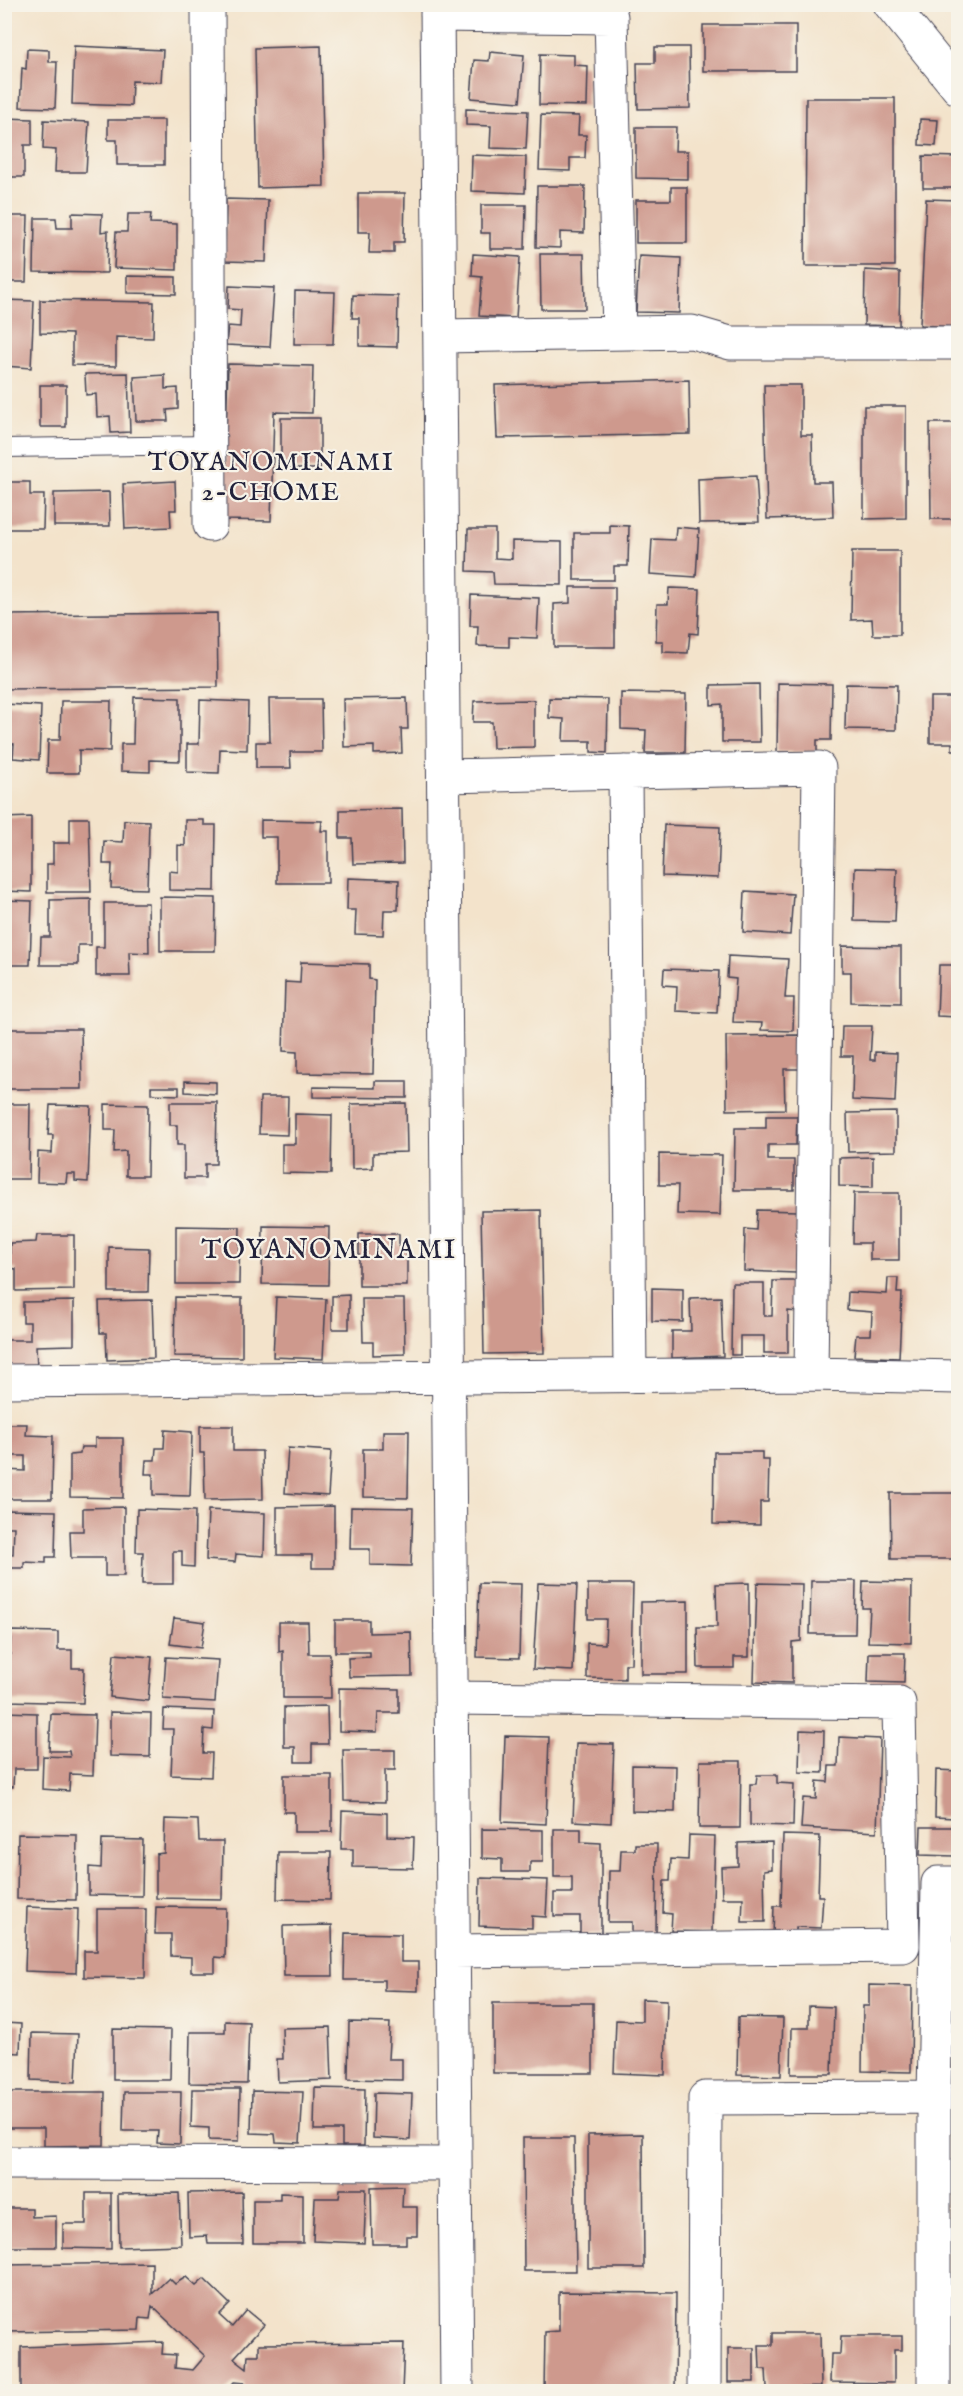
<svg xmlns="http://www.w3.org/2000/svg" width="963" height="2396" viewBox="0 0 963 2396" font-family="'IM FELL English',serif">
<style>
.building{fill:#ce998d}
.lines{fill:none;stroke-linecap:round;stroke-linejoin:round}
.lane-casing{stroke:#413f51;stroke-width:20}
.street-casing{stroke:#413f51;stroke-width:35}
.lane{stroke:#fff;stroke-width:18}
.street{stroke:#fff;stroke-width:33}
.rail{stroke:#22223b;stroke-width:4.5}
.labels{text-anchor:middle;stroke-width:4.5;stroke-linejoin:round;paint-order:stroke}
.neighbourhood-label{font-size:26px;letter-spacing:1.5px;fill:#22223b;stroke:#f7f3e8}
.quarter-label{font-size:27px;letter-spacing:1.5px;fill:#22223b;stroke:#f7f3e8}
</style>
<rect width="100%" height="100%" fill="#f7f3e8"/>
<filter id="ink" filterUnits="userSpaceOnUse"><feTurbulence type="fractalNoise" baseFrequency=".0167" numOctaves="2"/><feDisplacementMap in="SourceGraphic" scale="12" xChannelSelector="R" yChannelSelector="G"/><feConvolveMatrix kernelMatrix="1 2 1 2 8 2 1 2 1" color-interpolation-filters="sRGB"/></filter>
<filter id="wash" filterUnits="userSpaceOnUse"><feTurbulence type="fractalNoise" baseFrequency=".008" numOctaves="4" result="noise"/><feDisplacementMap in="SourceGraphic" scale="24" xChannelSelector="R" yChannelSelector="G"/><feGaussianBlur stdDeviation="1.35" result="paint"/><feColorMatrix in="noise" values="0 0 0 0 0 0 0 0 0 0 0 0 0 0 0 0 0 1.4 0 .05"/><feComposite in="paint" operator="in"/></filter>
<g filter="url(#wash)">
<rect width="100%" height="100%" fill="#f3e3cb"/>
<g id="blocks">
<!-- building -->
<path class="building" d="M703 25H796V71H703Z
M4 37H8L6 85H4Z
M74 46 163 50 161 82 132 81 131 106 72 104Z
M321 46 324 186 258 188 255 48Z
M655 47H689L690 108 638 109 637 63H655Z
M27 49 49 50V62H57L55 108 20 107 22 68 26 69Z
M490 52 524 55 520 102 471 98 474 60 489 61Z
M540 54 574 55V65L588 66 587 106 539 105Z
M806 98H895V266H805Z
M466 109 528 111 526 149 490 148 491 126 466 125Z
M541 115 579 116 578 135H586L585 158H570V171L539 170Z
M5 118 32 119V145H24V177H11V195H5Z
M920 119 938 120 936 146 919 145Z
M44 120 89 122 86 172H55L56 150 43 149Z
M108 120H164V165H117V140H108Z
M636 127H676L675 151H688V179L636 178Z
M472 155 526 157 525 193 471 191Z
M923 156 958 157V188H923Z
M537 186H585L584 233 560 232V248L536 247Z
M671 187H687V243H636V200H671Z
M358 193H405L404 242H394V253H369L370 232H358Z
M226 199 268 200 266 262 225 261Z
M926 199 958 200 956 327 920 325Z
M481 205H526L525 249H490V233H481Z
M72 213 102 214 101 232 108 231 107 273 34 272 35 218H56L57 228H72Z
M128 214H151L150 223 177 224V270L114 268 116 232H127Z
M4 216H28L26 282H4Z
M473 254 520 257 516 318 479 316 482 277 472 276Z
M540 254H584L585 309H541Z
M639 256 681 258 679 313 636 312Z
M865 270 900 272 899 326 864 325Z
M127 276 176 277V294L127 293Z
M229 286 274 288 270 347 226 345 228 326 240 327 241 310 228 309Z
M295 291 335 292 333 344H294Z
M353 295 398 296 397 347 359 346V318H352Z
M4 300 34 301 31 368 4 366Z
M40 300 154 302 153 338 116 337V366L72 365V334L40 333Z
M228 364 313 366 312 413 274 412 271 521 224 520Z
M128 373 130 432 111 433 110 416 97 417 96 394 86 395 85 374Z
M165 375V389L178 388V409L167 410 168 421H136L134 377Z
M689 380 690 434 497 438 495 385Z
M40 385H66V427H40Z
M764 385H801V435H812L813 482H832L833 517 767 519Z
M864 406H906V518L864 519Z
M281 418H320V469H281Z
M930 423H958V519H931Z
M756 476 759 522 699 523 698 479Z
M175 481 176 510H170L171 527 125 529 123 484Z
M4 482H30V495H44L43 529H4Z
M109 492 110 526H54V493Z
M610 525 629 526 628 566H614V580H574V533H610Z
M676 527 699 529 696 577 650 574 652 539 675 540Z
M468 529H495V558L512 559V541L562 542V585L494 584 493 572 467 571Z
M852 551H900V635H873L872 619 851 620Z
M570 587H615V647H554V604L570 603Z
M669 588 700 589 698 634 690 633 688 653 663 652V641H656L657 604H668Z
M471 595 539 598 537 638 509 637V647L477 646 478 626H470Z
M217 613 218 687 4 689V615Z
M778 683 832 684 831 740H817V752H777Z
M759 684 760 742H722V704L711 705V685Z
M846 684 897 685 896 730 845 729Z
M621 693 686 694 685 753H645L646 730 621 729Z
M134 697 180 698V761L150 760V772L121 771V744H133Z
M930 697H958V750H952V743H930Z
M407 698 408 729H401L402 753 374 754V746L344 747 343 699Z
M549 698 608 699 607 753 591 752V741H563L564 719 549 718Z
M269 699H321L322 752H290L291 768H256V742H270Z
M200 700 248 702 247 750 220 749 219 773 187 772V744H199Z
M534 700V747L493 748 492 722H473L474 701Z
M61 701H111L110 751 79 750V773H47L48 740H60Z
M4 704 41 706 39 760 13 758 14 744 4 743Z
M402 809 403 863 353 864 352 838H340V810Z
M31 817V892L4 891V818Z
M70 818H89L91 892H47V864H53V843H70Z
M124 820 149 821 147 889 111 888 112 864H103L104 841 123 842Z
M185 820H204V825H216L215 891 169 890V871L178 872V845L185 846Z
M261 820 322 821 321 831H328V883H277V837H261Z
M664 825 720 827 718 878 662 876Z
M855 868 897 869 895 922 854 921Z
M348 878 399 880 398 910H384L383 935 355 934 356 910H347Z
M745 891 793 894 790 935 743 932Z
M160 897 216 898 215 951H160Z
M91 899V945H78V965H40L41 937H50V900Z
M4 900 32 901 30 965H4Z
M104 903H148L149 953 129 952 130 976H96V947H104Z
M842 946 901 947V1003L851 1002V972H842Z
M728 956 788 959 785 998H794L793 1031 761 1030 762 1023 733 1022 736 979 727 978Z
M301 962 369 964V979L375 980 373 1074 297 1073V1052L283 1051 285 982 300 983Z
M939 965H958V1017L937 1016Z
M664 969 719 971 717 1013 676 1011 677 986 663 985Z
M842 1026H872L870 1060H875V1052L897 1053 895 1102 852 1100 853 1056H841Z
M4 1029H81L82 1089H4Z
M799 1035V1069H784L785 1109 727 1110 726 1036Z
M185 1081 216 1082V1094L185 1092Z
M375 1081H407V1098L313 1097V1087L375 1088Z
M151 1087H179V1095L151 1094Z
M260 1097H288L287 1135 259 1134Z
M170 1102H217L216 1164H205V1178H184V1145H177V1125H170Z
M406 1103 407 1152 373 1153V1168L352 1169 351 1104Z
M4 1104H30L29 1179H4Z
M105 1104 148 1105 147 1176H126V1151L114 1152 115 1130H105Z
M50 1105 91 1106 88 1182 75 1181V1174H67L66 1183 37 1182 38 1152 52 1153 53 1135H48Z
M896 1112V1151L848 1152 847 1113Z
M295 1114 332 1115 331 1174 282 1173V1144H295Z
M766 1116H797L796 1145H768V1160H794V1190H734L735 1128H766Z
M659 1154 722 1155 720 1215 677 1214 678 1185H659Z
M873 1157V1187L839 1186V1158Z
M854 1193H899V1260H870V1243H853Z
M541 1210 544 1353 484 1354 481 1211Z
M757 1210 798 1211 796 1273 744 1271 745 1229 756 1230Z
M176 1226 240 1227 239 1284H176Z
M263 1226 329 1227 328 1285 262 1284Z
M359 1234H399V1246H407V1286H359Z
M37 1235H74V1290L16 1291V1269L10 1268V1243L36 1242Z
M109 1247 149 1248 148 1292H109Z
M888 1278H898L897 1293H902L899 1358 854 1356 856 1335H871L872 1312 847 1310 848 1292 887 1294Z
M773 1281H798V1312L788 1311V1353H764V1336H740V1355H731L732 1283H764V1316H772Z
M652 1288 683 1289V1322L652 1321Z
M349 1295V1329H332V1296Z
M175 1297 242 1298V1357L174 1356Z
M276 1297 326 1299 323 1359 273 1357Z
M721 1297 723 1356 672 1358V1331H691L690 1298Z
M362 1299H404L405 1354 373 1355V1342H363Z
M152 1300 154 1358 107 1360 106 1333H100L99 1301Z
M74 1301V1345L36 1346 37 1367H4V1340H30V1322H23V1302Z
M4 1424H27L26 1435 53 1436 52 1499H4V1470L25 1471V1456H4Z
M200 1426H233V1451H262L263 1499 205 1500 204 1453H200Z
M165 1430 192 1432 190 1496 153 1495V1474H145L146 1460H155L156 1448H164Z
M383 1431H409L408 1498 363 1497V1449H383Z
M95 1438H123V1498L70 1497V1455L80 1454 81 1447H95Z
M288 1448 331 1451 328 1496 285 1493Z
M714 1452H762V1460H769L768 1502H760V1525L713 1524Z
M890 1493H958V1559H891Z
M334 1506V1568H312V1555H277V1507Z
M124 1507V1576H105V1558H71L70 1531H83V1508Z
M351 1507 413 1508 411 1566 370 1565V1549H350Z
M137 1509 195 1511 194 1567 182 1566V1551H173V1584H142L143 1552H136Z
M4 1510 56 1511 55 1557H46V1563L24 1562V1568H4V1554H13L14 1527H4Z
M208 1510 265 1513 264 1556 236 1554 235 1562 206 1560Z
M811 1581H856L855 1634H810Z
M863 1581 912 1582 911 1643 868 1642 870 1608H862Z
M479 1583 521 1584 519 1658 477 1657Z
M538 1583 577 1584 573 1671 533 1669Z
M749 1583V1657H734V1668H698L697 1627H717L716 1584Z
M757 1583 802 1584 801 1641 792 1642V1683L754 1682Z
M588 1584H633L631 1664H625V1679L587 1678V1643L605 1644 606 1619H588Z
M688 1601V1674H641V1602Z
M174 1618 205 1622 201 1648 170 1644Z
M335 1620H369V1633L411 1632 412 1676 349 1677 348 1658 370 1657V1652H335Z
M279 1622H308L309 1654H330L331 1698H283V1651L279 1652Z
M11 1631 58 1632V1650H72V1668H84L83 1703 8 1701Z
M869 1653H905L904 1683 868 1682Z
M114 1654 152 1657 148 1701 110 1697Z
M166 1657 218 1660 215 1702 163 1699Z
M339 1688 399 1689V1713H378L377 1732 339 1731Z
M327 1706 328 1744H312V1762H295V1747H284V1707Z
M164 1709 214 1711 213 1730 204 1729 203 1753H212L211 1777 171 1775 173 1729H163Z
M4 1712 37 1713V1769H14L13 1787H4Z
M110 1712 151 1713 150 1757 110 1756Z
M51 1714 95 1715 93 1775 70 1774 69 1791 42 1789 43 1756 70 1757 69 1751H49Z
M800 1730 824 1731 823 1773 799 1772Z
M505 1736 549 1737 546 1824 502 1822Z
M839 1737 880 1739 877 1832 801 1828 803 1798 816 1799 817 1781 828 1782 829 1766H838Z
M576 1743 614 1744 611 1823 573 1821Z
M343 1750H395V1770H385V1802L344 1801Z
M700 1761H741L740 1828H699Z
M632 1765 676 1766 675 1812 632 1811Z
M936 1770 958 1771V1840H955L954 1856 920 1855 921 1827H953L954 1818 935 1817Z
M284 1775H332V1832H294V1812H284Z
M757 1775H777V1783L794 1784 793 1826 750 1825V1784H756Z
M342 1811 387 1813V1836L414 1837 413 1868 353 1867V1849H341Z
M165 1819 198 1820 199 1841H223L222 1899 156 1898V1854L164 1853Z
M482 1829 543 1830V1862H530V1872H502V1859L482 1858Z
M554 1829H581V1842L601 1843V1935H580V1916H554V1893H572V1877H554Z
M18 1834 77 1835 76 1900 17 1899Z
M689 1835 715 1836 712 1932 671 1931 672 1914 663 1913 664 1881H670L671 1859 688 1860Z
M783 1835 820 1836 818 1896H823L821 1928 796 1927V1936H773L774 1906H781Z
M102 1839 143 1840 142 1896 89 1895V1867L101 1868Z
M772 1842V1869L764 1870 765 1922H742L743 1898H722L721 1867 738 1866V1843Z
M635 1844H657L656 1934 632 1933V1922H608L609 1871H620L621 1850H635Z
M278 1852H331L330 1900 277 1899Z
M480 1878 548 1880 546 1917 532 1916V1928L479 1926Z
M27 1907 78 1909 76 1973 25 1971Z
M156 1907 226 1908 225 1958 215 1957V1972H191V1957L171 1956V1934H155Z
M97 1909H146L145 1978 84 1977V1951H97Z
M332 1925 333 1976H284L283 1926Z
M345 1933 401 1934V1962H418V1991L384 1990V1980H344Z
M869 1985 912 1986 911 2072 862 2071 863 2006H869Z
M642 1999 667 2000 665 2075 614 2073 616 2020 642 2021Z
M493 2003H593V2073H493Z
M809 2006 834 2007 832 2074H791L792 2028H809Z
M738 2017 783 2018 781 2076 737 2075Z
M225 2021 249 2022 247 2084 189 2083 190 2032H225Z
M349 2022 390 2023 388 2059H402V2080L348 2079Z
M4 2023 21 2024 20 2053 4 2052Z
M330 2027 332 2080 278 2082 277 2059H283L282 2028Z
M113 2029 171 2030 170 2080H113Z
M32 2033 78 2034 76 2082 31 2080Z
M315 2088 365 2089 364 2146H342V2130H314Z
M192 2089H240L239 2141 209 2140V2128L191 2127Z
M252 2091 303 2092 300 2143 276 2142 275 2134 251 2133Z
M5 2092H105L104 2145 44 2146V2128H5Z
M124 2092H181L180 2144 157 2143 158 2131H123Z
M374 2093 412 2094 410 2140 373 2138Z
M643 2134 644 2268H588V2135Z
M523 2138H574L576 2271H524Z
M403 2186 402 2207H417V2236H406V2244H372L371 2187Z
M340 2189H366L364 2243 313 2241 315 2198H339Z
M242 2192 243 2244H208L207 2236 189 2237 188 2193Z
M86 2193H111V2249L63 2248V2224H86Z
M179 2193 181 2245 119 2247 118 2194Z
M280 2193 303 2194V2243H253V2200H280Z
M4 2208H32V2217L56 2216V2247H4Z
M152 2263V2294L169 2278 175 2284 186 2277 196 2286 204 2279 230 2304 219 2315 232 2327 246 2310 264 2325 234 2358 247 2368 248 2355H259V2344L404 2343 402 2392H244V2383L234 2382 225 2392H194L191 2389V2392H21V2347L163 2342 162 2354 176 2355 175 2368 193 2370 205 2356 152 2306 150 2319 140 2318 139 2330 4 2332V2265Z
M559 2292 676 2293 675 2392H544L545 2332 559 2331Z
M773 2333H820L821 2387 767 2388 766 2369H760L759 2345H773Z
M841 2336H902V2350H894V2383L830 2382 831 2354H840Z
M728 2348H754V2382H728Z"/>
</g>
</g>
<g filter="url(#ink)">
<use href="#blocks" fill-opacity="0" stroke="#413f51" stroke-width="1.5"/>
<g class="lines">
<defs>
<path id="lane" d="M4 448 210 445"/>
<path id="street" d="M208 4 210 525
M437 4 457 2392
M890 4 958 88
M437 15 611 17 619 333
M440 336 692 332 730 343H958
M625 772 630 1376
M444 776 819 768 811 1374
M4 1381 811 1374 958 1377
M452 1698 899 1703 903 1946 454 1951
M4 2163 455 2164
M704 2392 705 2098 934 2097
M934 2392V2097L938 1883H958"/>
</defs>
<!-- lane casing -->
<use href="#lane" class="lane-casing"/>
<!-- street casing -->
<use href="#street" class="street-casing"/>
<!-- lane -->
<use href="#lane" class="lane"/>
<!-- street -->
<use href="#street" class="street"/>
<!-- rail -->
<path class="rail" d="M948 4 958 17"/>
</g>
</g>
<g class="labels">
<!-- neighbourhood labels -->
<g class="neighbourhood-label">
<text x="271" y="470">TOYANOMINAMI<tspan x="271" dy="30">2-CHOME</tspan></text>
</g>
<!-- quarter labels -->
<g class="quarter-label">
<text x="329" y="1258">TOYANOMINAMI</text>
</g>
</g>
<!-- margin -->
<rect width="963" height="2396" fill="none" stroke="#f7f3e8" stroke-width="24"/>
</svg>
